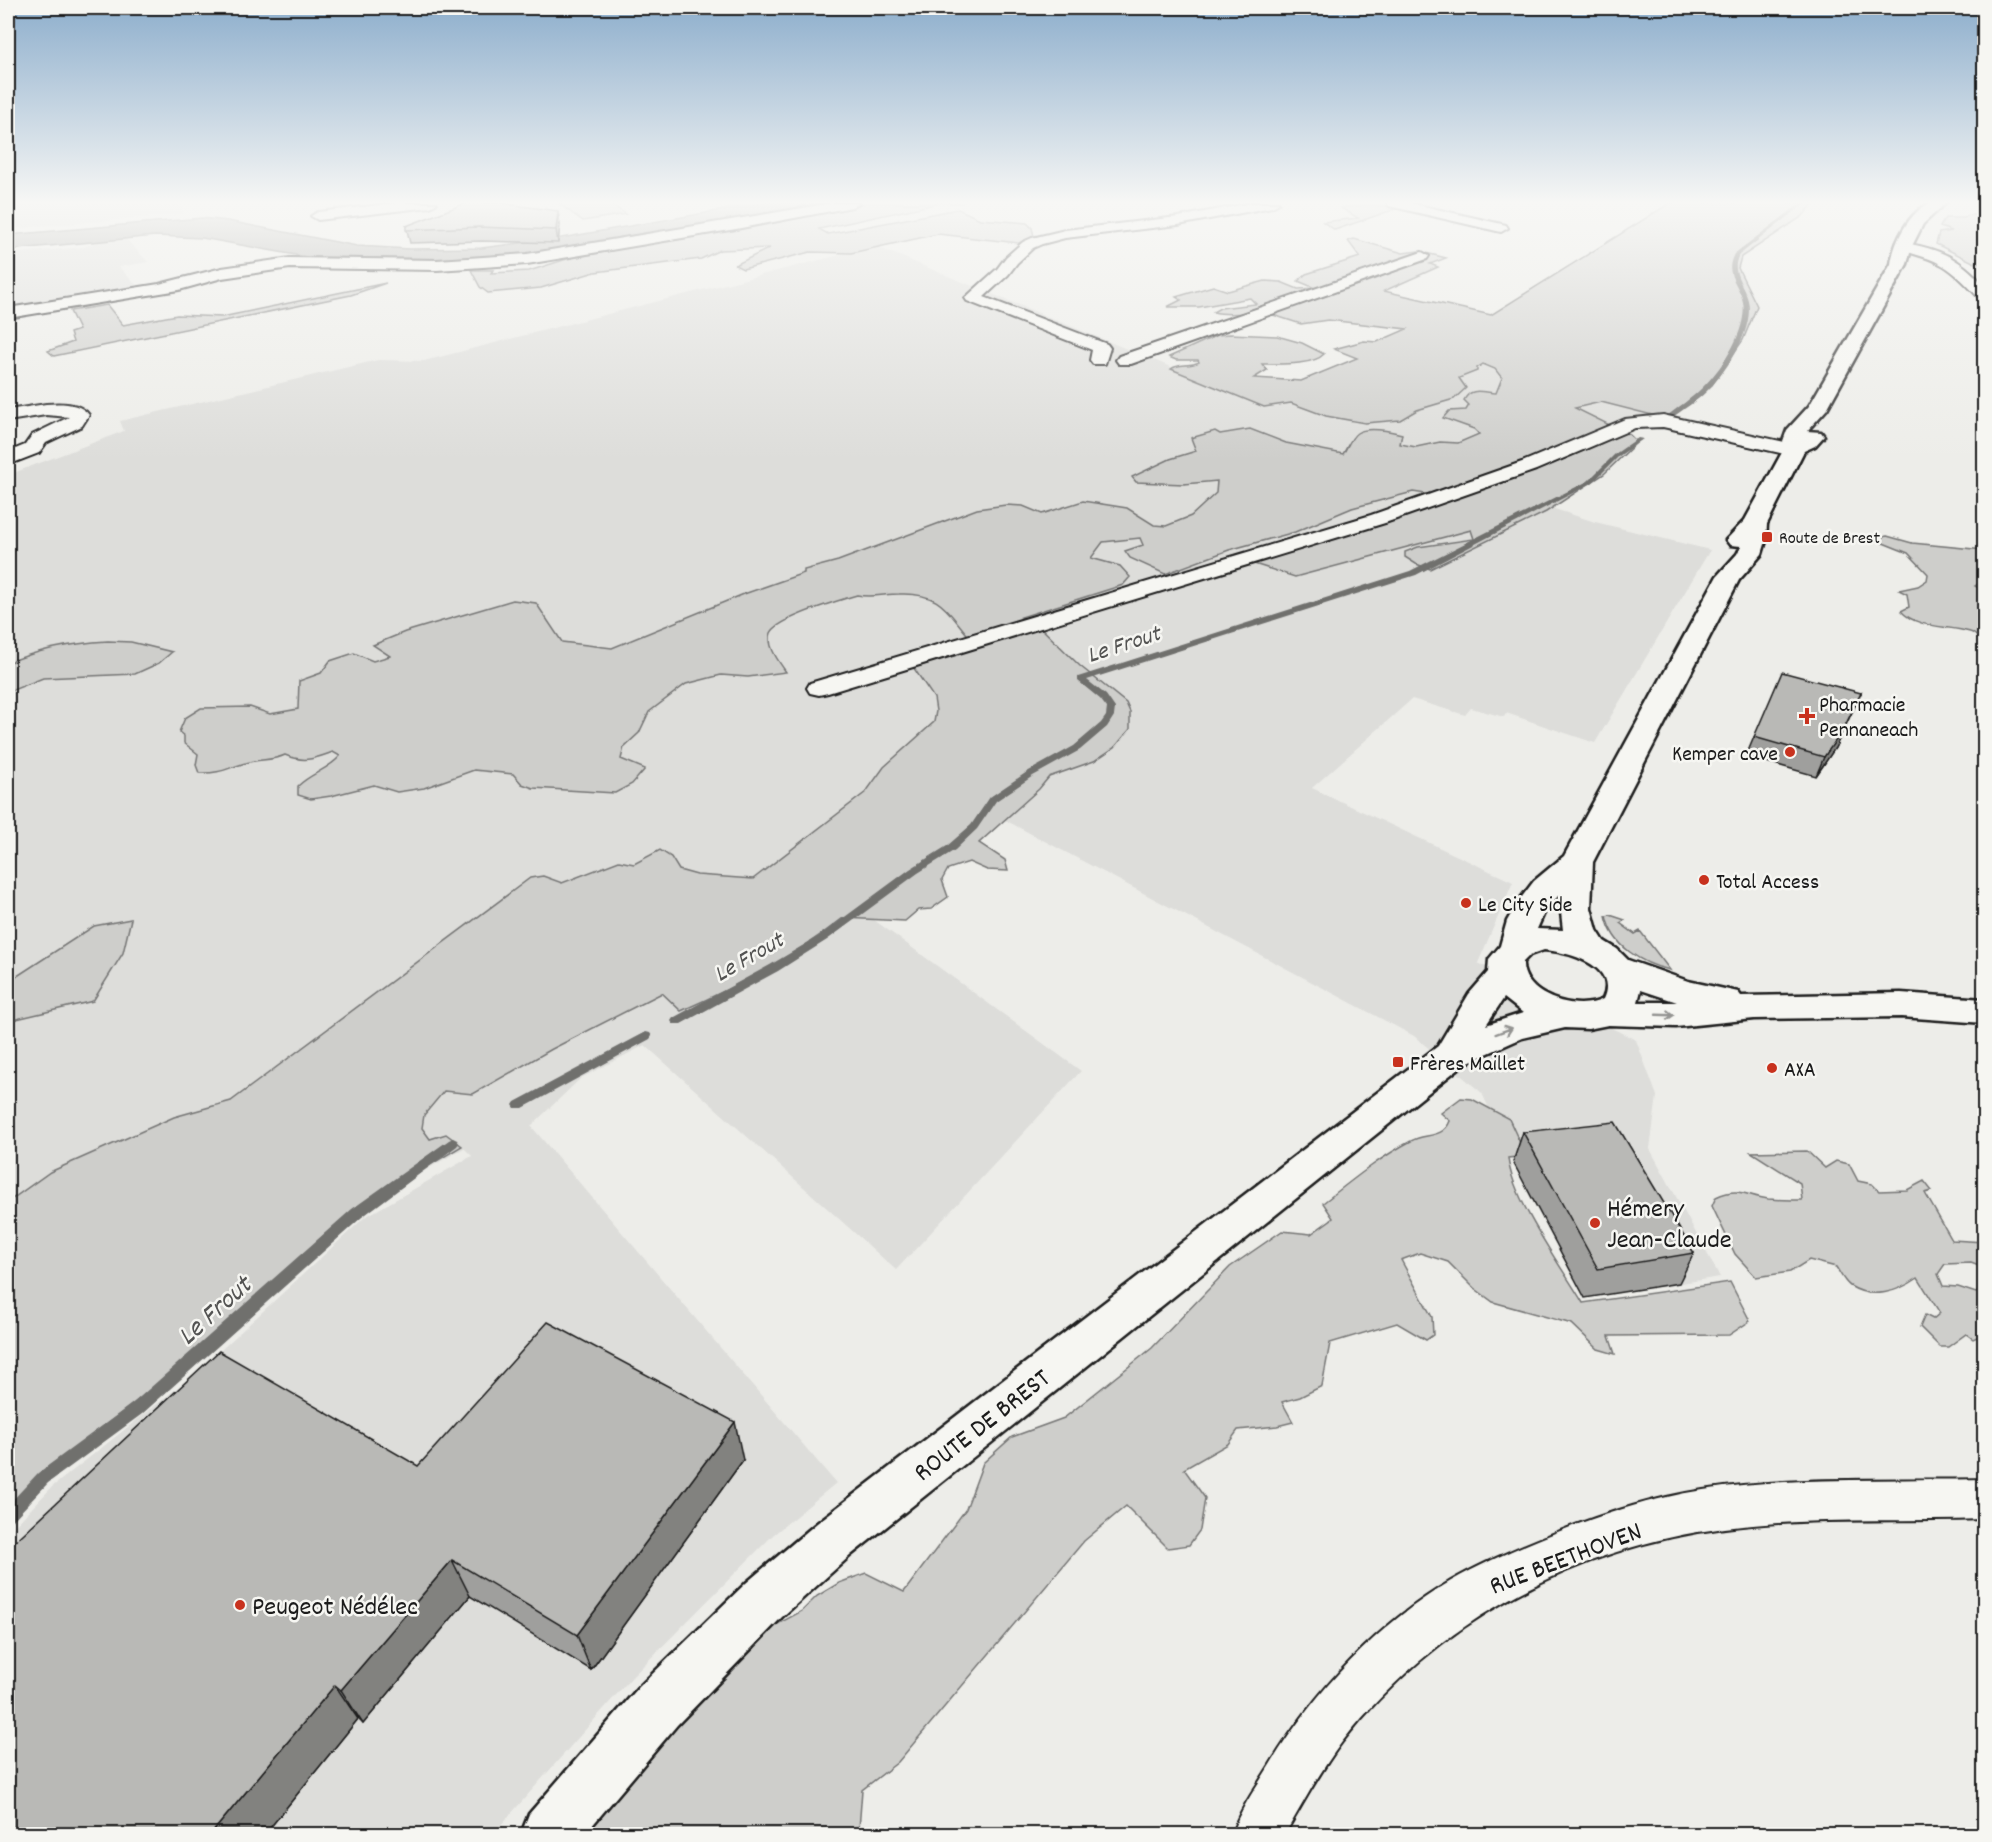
<svg xmlns="http://www.w3.org/2000/svg" width="1992" height="1842" viewBox="0 0 1992 1842" font-family="Dekko,sans-serif">
<style>
.built{fill:#ddddda}
.green{fill:#cececb;stroke:#757574;stroke-width:1.5}
.water{fill:#a6a6a3;stroke:#6f6f6d;stroke-width:1.5}
.lines{fill:none;stroke-linecap:round;stroke-linejoin:round}
.stream{fill:#6f6f6d;fill-rule:evenodd}
.street-casing{stroke:#1c1c1c;stroke-width:4}
.secondary-casing{stroke:#1c1c1c;stroke-width:5}
.street{fill:#f6f6f2;fill-rule:evenodd}
.secondary{fill:#f6f6f2;fill-rule:evenodd}
.wall{fill:#9f9f9d;stroke:#1c1c1c;stroke-width:1.5}
.shaded-wall{fill:#82827f;stroke:#1c1c1c;stroke-width:1.5}
.building{fill:#b9b9b6;stroke:#1c1c1c;stroke-width:1.5}
.oneway{stroke:#949492}
.poi-dot{fill:#c8321e;stroke:#f6f6f2;stroke-width:2}
.labels{text-anchor:middle;stroke-width:5;stroke-linejoin:round;paint-order:stroke}
.far-poi-label{font-size:18px;fill:#1c1c1c;stroke:#f6f6f2;text-anchor:start}
.poi-label{font-size:22px;fill:#1c1c1c;stroke:#f6f6f2;text-anchor:start}
.water-label{font-size:24px;font-style:italic;fill:#535352;stroke:#f6f6f2}
.near-poi-label{font-size:27px;fill:#1c1c1c;stroke:#f6f6f2;text-anchor:start}
.near-street-label{font-size:27px;fill:#1c1c1c;stroke:#f6f6f2}
.near-water-label{font-size:28px;font-style:italic;fill:#535352;stroke:#f6f6f2}
</style>
<rect width="100%" height="100%" fill="#edede9"/>
<filter id="ink" filterUnits="userSpaceOnUse"><feTurbulence type="fractalNoise" baseFrequency=".0167" numOctaves="2"/><feDisplacementMap in="SourceGraphic" scale="12" xChannelSelector="R" yChannelSelector="G"/><feConvolveMatrix kernelMatrix="1 2 1 2 8 2 1 2 1" color-interpolation-filters="sRGB"/></filter>
<g filter="url(#ink)">
<!-- built -->
<path class="built" d="M8 203H182L184 214 8 229Z
M125 238 148 262 119 267 138 287 8 307V254L84 247 104 240Z
M875 246 1266 406 1447 340 1651 411 1608 457 1542 505 1595 522 1710 550 1595 743 1506 713 1504 717 1471 708 1465 715 1412 699 1312 788 1513 882 1478 963 1636 1040 1657 1096 1650 1149 1720 1277 1585 1298 1513 1162 1482 1093 1414 1036 1003 819 859 909 1081 1071 896 1270 645 1045 581 1078 531 1126 836 1483 773 1535 632 1677 493 1834H8V1533L52 1487 195 1374 365 1217 472 1156 464 1148 354 1211 257 1291 194 1361 103 1434 48 1467 8 1505V475L124 431 120 421 378 360 424 361Z"/>
<!-- green -->
<path class="green" d="M558 203H609L626 214 583 221Z
M867 203H963H940L819 229 828 234 958 209 980 219 1027 223 1032 228 1034 236 1019 243 938 234 851 253 810 252 743 269 735 265 770 248 720 250 701 259 595 272 541 288 488 293 480 287 471 270H493L491 273 529 271 567 259Z
M1670 203H1814L1803 216 1741 257 1738 268 1757 306 1743 340 1712 385 1672 416H1656L1601 402 1575 408 1630 435 1637 442 1604 474 1546 512 1430 569 1416 564 1405 557V552L1418 547 1474 539 1471 530 1295 577 1251 563 1381 523 1445 497 1413 492 1352 508 1295 532 1229 550 1165 574 1130 558 1125 551 1143 545 1140 538 1103 542 1091 558 1120 566 1130 577 1123 585 1021 617 1037 624 1080 666 1126 703 1130 712V729L1115 747 1094 761 1049 777 1039 789 979 843 1005 860 1008 871 987 870 969 862 948 869 942 880 948 897 931 909 918 910 905 921 843 918C794 957 738 986 681 1011L662 993 552 1049 473 1094 444 1091 424 1115 422 1128 430 1139 446 1134 462 1146 355 1210 323 1236 252 1303 143 1396 92 1435 8 1516V1202L50 1172 174 1117 231 1101 530 878 543 876 562 883 619 861 634 864 660 850 671 857 679 870 697 875 753 879 866 792 884 767 934 722 936 711 934 698 911 664 976 644C948 616 946 592 899 594 885 594 871 598 857 595 840 600 778 618 771 633 766 646 780 663 786 672L748 677 721 675 686 684 649 712 639 733 624 747 621 759 645 769 632 784 615 793 533 788 522 784 513 774 474 770 424 788 397 792 374 785 331 796 311 799 298 795V786C311 773 328 770 340 756L333 752C313 759 305 763 285 755 272 761 259 759 246 763 227 768 221 774 199 773L196 765 198 754 184 743V736L179 732 185 718 201 708 250 707 270 714 298 709 299 681 321 673 330 661 354 653 373 661 390 656 373 645 405 632 513 600 536 603 562 642 612 648 744 594 804 573V570L838 561 977 509 1006 505 1023 506 1042 514 1083 501 1127 508 1154 525 1166 526 1191 516 1216 493 1217 481 1184 484 1136 482 1132 477 1170 459 1196 451 1191 438 1215 431 1220 434 1250 429 1286 443 1343 454C1347 448 1351 437 1357 433 1368 426 1390 431 1402 434L1400 444 1416 447 1440 442 1458 443 1479 434 1474 429 1443 418 1449 411 1466 410 1469 405 1464 400C1471 386 1484 393 1496 393L1502 378 1495 369 1483 364 1477 368V371L1459 378 1466 388 1454 399 1417 410 1400 420 1365 423 1326 416 1291 403 1264 407 1171 369C1179 363 1190 367 1199 362L1198 360H1176L1169 357 1218 335 1230 334 1277 336 1302 343 1324 354C1313 366 1278 364 1262 364L1267 370 1254 378 1301 381 1357 358 1334 349 1364 341 1377 342 1407 329 1328 320 1301 324 1273 315 1274 312C1253 310 1234 317 1213 312L1220 308 1256 304 1250 298 1199 307H1167L1181 300 1176 297 1213 286 1228 291 1265 281 1281 282 1298 289 1315 288 1298 281 1306 274 1360 257 1348 241 1354 239 1403 253 1418 251 1446 258 1430 264 1438 267 1384 291 1491 315Z
M1366 205 1401 207 1335 230 1323 222 1358 218 1341 208Z
M1969 215H1984V263H1975L1936 244 1939 233 1952 231 1940 227 1945 218H1964Z
M386 283 351 295 54 356 48 351 73 342 70 333 79 330 70 311 107 305 123 325 177 315 222 317Z
M1887 536 1912 543 1984 550V580L1975 586 1984 591V644C1979 640 1976 633 1970 632 1948 625 1917 629 1901 611L1909 607 1907 594 1899 590 1918 586 1927 580 1928 574 1908 553 1873 539Z
M108 641 131 642 172 652 159 663 135 674 43 678 8 692V663C39 649 74 643 108 641Z
M1610 915 1625 920 1620 923 1635 934 1640 931 1670 970C1642 964 1612 946 1606 916Z
M131 919 123 953 93 1001 8 1021V982L94 926Z
M1461 1098 1472 1099 1509 1119 1526 1156 1508 1158C1512 1199 1561 1266 1583 1303L1730 1282 1750 1321 1729 1335 1609 1336 1615 1354 1598 1349 1572 1324 1493 1302 1474 1288 1448 1262 1420 1253 1401 1260 1432 1317 1433 1335 1426 1340 1397 1323 1330 1343 1322 1386 1300 1397 1282 1402 1293 1422 1277 1426 1238 1430 1228 1444 1184 1469 1205 1498 1200 1530 1189 1545 1168 1548 1126 1506 1084 1541 898 1762 862 1790 859 1829 854 1834H578L748 1640 802 1611 817 1596 839 1583 866 1573 904 1592 966 1509 983 1463 1012 1437 1064 1418 1152 1348 1230 1267 1282 1231 1311 1234 1333 1218 1323 1203C1351 1181 1379 1158 1411 1141 1425 1133 1443 1139 1450 1121L1441 1113Z
M1807 1151 1825 1168 1836 1161 1849 1164 1858 1181 1872 1184 1879 1191 1907 1190 1924 1181 1932 1191 1925 1193 1952 1240 1984 1242V1268L1971 1263 1945 1264 1938 1274 1943 1286 1958 1287 1976 1293 1984 1288V1334L1973 1339 1966 1334 1948 1347H1940L1920 1327 1925 1315 1933 1319 1940 1313 1918 1278C1898 1292 1872 1300 1850 1286 1844 1282 1840 1273 1836 1267L1809 1260 1790 1272 1756 1277 1735 1254 1712 1206 1716 1197C1739 1186 1746 1196 1768 1199 1779 1200 1791 1200 1802 1200L1800 1183 1751 1152Z"/>
<!-- water -->
<path class="water" d="M763 203H833L527 254 466 259 307 257 202 238 155 236 8 250V235L202 218 228 221 357 246 410 249 481 248 561 238Z"/>
<g class="lines">
<!-- stream -->
<path class="stream" d="M1801 203H1806L1739 255C1730 271 1742 282 1747 297 1757 326 1726 372 1707 391 1696 402 1682 410 1670 419H1666V417C1678 407 1691 399 1702 388 1722 369 1748 330 1743 302 1739 283 1723 275 1734 254Z
M1638 438 1643 439 1619 456 1592 483 1416 575 1087 680 1106 695 1115 708 1114 716 1107 727 1080 750 1033 776 996 801 977 829 955 850 918 873 827 940 778 971 681 1024H673L671 1021 673 1018 770 965 819 936 910 869 947 846 971 825 990 797 1027 772 1074 746 1101 723 1106 716 1107 708 1100 699 1078 681V677L1410 571 1588 481 1615 454Z
M646 1032 650 1033 652 1036 650 1039 523 1108H515L513 1105 515 1102Z
M453 1138 457 1140 459 1143 457 1146 362 1217 142 1414 48 1483 13 1520 8 1522V1505L38 1473 132 1404 352 1209 449 1140Z"/>
<defs>
<path id="street" d="M397 203H437L430 207 318 220 311 216 318 212Z
M832 203H859L852 207 736 229 527 264 437 270 290 268 222 278 179 290 8 318V308L159 284 222 268 290 258 437 260 527 254Z
M1252 203H1279L1272 207 1178 225 1065 238 1042 244 1033 248 1017 263 1008 275 984 297 1107 344 1110 348 1105 364H1093L1090 360 1092 350 967 301 965 298 997 269 1006 257 1023 242 1032 238 1065 230 1178 217Z
M1387 203H1410L1506 225 1508 228 1501 232 1389 206Z
M1904 243C1941 249 1959 258 1984 285V299L1978 297C1950 266 1940 260 1899 250L1897 247Z
M1422 252 1429 256 1427 259 1131 364H1119L1116 360 1119 356Z
M46 404C60 403 80 402 89 415L82 426 46 443 39 453 8 465V452L25 445 32 435 69 417 46 415 8 421V410Z
M1663 415 1794 444 1801 446 1804 450 1801 454 1794 456 1663 427 1635 428 1536 470 1385 523 828 693 819 695 810 693 807 688 810 683 1371 515 1522 462 1625 419Z
M1984 1479V1519C1898 1522 1810 1517 1725 1528 1575 1547 1436 1622 1342 1742 1320 1771 1303 1803 1285 1834H1232C1240 1809 1257 1786 1271 1763 1315 1691 1378 1624 1451 1581 1484 1562 1520 1547 1555 1533 1602 1514 1652 1498 1703 1490 1795 1476 1891 1481 1984 1479Z"/>
<path id="secondary" d="M1930 203H1946L1923 224 1912 246 1907 264 1827 409 1807 431 1821 432 1824 436 1815 446 1804 451 1767 524 1766 541 1762 554 1739 580 1593 862 1591 908 1597 930 1604 941 1617 949 1628 960 1688 981 1738 992 1741 996 1901 993 1984 999V1023L1901 1017 1754 1019 1676 1027 1608 1025 1588 1029 1565 1028 1522 1038 1464 1064 851 1555 782 1617 677 1725 585 1834H521L529 1814 639 1687 746 1583 817 1523 1438 1046 1469 994 1488 972 1489 959 1500 946 1507 921 1518 902 1534 881 1564 856 1717 576 1737 554 1741 546 1730 545 1726 540 1745 520 1785 447 1783 441 1787 430 1809 406 1891 264C1893 247 1904 223 1918 211 1921 207 1926 206 1930 203ZM1559 895 1563 930 1537 929 1545 911ZM1544 950C1568 952 1619 965 1603 999 1578 1013 1521 996 1523 962L1530 955ZM1641 990 1677 1002H1638ZM1504 998 1523 1013 1486 1025Z"/>
</defs>
<!-- street casing -->
<use href="#street" class="street-casing"/>
<!-- secondary casing -->
<use href="#secondary" class="secondary-casing"/>
<!-- street -->
<use href="#street" class="street"/>
<!-- secondary -->
<use href="#secondary" class="secondary"/>
</g>
<!-- wall -->
<path class="wall" d="M560 224 558 243 482 241 410 243 406 226Z
M1861 693 1835 748 1816 776 1746 756 1754 737Z
M1523 1132 1694 1253 1679 1283 1585 1298 1513 1162Z
M743 1460 591 1670 470 1596 363 1724 358 1719 265 1834H8L418 1466Z"/>
<!-- shaded-wall -->
<path class="shaded-wall" d="M558 211 560 224 558 243 556 230Z
M1861 693 1835 748 1816 776 1824 757Z
M735 1422 743 1460 591 1670 577 1635Z
M452 1560 470 1596 363 1724 341 1690Z
M335 1685 358 1719 265 1834H211Z"/>
<!-- building -->
<path class="building" d="M466 203H500L558 211 556 230 479 227 406 230V226Z
M1782 672 1861 693 1843 730 1824 757 1754 737Z
M1615 1122 1694 1253 1598 1269 1523 1132Z
M548 1322 735 1422 577 1635 452 1560 341 1690 335 1685 211 1834H8V1548L219 1351 418 1466Z"/>
<!-- one-way arrows -->
<defs><path id="oneway-shaft" d="M-6 0H5M1.5-3L5.5 0L1.5 3" fill="none" stroke-width="1.6" stroke-linecap="round" stroke-linejoin="round" transform="scale(1.5)"/></defs>
<g class="oneway">
<use href="#oneway-shaft" transform="translate(1665 1015) rotate(2)"/>
<use href="#oneway-shaft" transform="translate(1504 1031) rotate(-20)"/>
</g>
</g>
<!-- sky -->
<linearGradient id="sky" x2="0" y2="1"><stop stop-color="#8daecc"/><stop offset="0.44" stop-color="#f7f7f5"/><stop offset="1" stop-color="#f7f7f5" stop-opacity="0"/></linearGradient>
<rect width="1992" height="460" fill="url(#sky)"/>
<!-- markers -->
<g class="poi-dot">
<rect x="1761" y="531" width="12" height="12" rx="3"/>
<path d="M1804 707h6v6h6v6h-6v6h-6v-6h-6v-6h6z"/>
<circle cx="1790" cy="752" r="6"/>
<circle cx="1704" cy="880" r="6"/>
<circle cx="1466" cy="903" r="6"/>
<rect x="1392" y="1056" width="12" height="12" rx="3"/>
<circle cx="1772" cy="1068" r="6"/>
<circle cx="1595" cy="1223" r="6"/>
<circle cx="240" cy="1605" r="6"/>
</g>
<g class="labels">
<!-- far-poi labels -->
<g class="far-poi-label">
<text x="1779" y="543">Route de Brest</text>
</g>
<!-- poi labels -->
<g class="poi-label">
<text x="1819" y="711">Pharmacie<tspan x="1819" dy="25">Pennaneach</tspan></text>
<text x="1778" y="760" text-anchor="end">Kemper cave</text>
<text x="1716" y="888">Total Access</text>
<text x="1478" y="911">Le City Side</text>
<text x="1410" y="1070">Frères Maillet</text>
<text x="1784" y="1076">AXA</text>
</g>
<!-- water labels -->
<g class="water-label">
<text transform="translate(1123 643) rotate(-18)" y="8">Le Frout</text>
<text transform="translate(748 956) rotate(-30)" y="8">Le Frout</text>
</g>
<!-- near-poi labels -->
<g class="near-poi-label">
<text x="1607" y="1216">Hémery<tspan x="1607" dy="31">Jean-Claude</tspan></text>
<text x="252" y="1614">Peugeot Nédélec</text>
</g>
<!-- near-street labels -->
<g class="near-street-label">
<text transform="translate(981 1424) rotate(-38)" y="9">ROUTE DE BREST</text>
<text transform="translate(1565 1557) rotate(-21)" y="9">RUE BEETHOVEN</text>
</g>
<!-- near-water labels -->
<g class="near-water-label">
<text transform="translate(213 1309) rotate(-42)" y="10">Le Frout</text>
</g>
</g>
<!-- margin -->
<rect width="1992" height="1842" fill="none" stroke="#f6f6f2" stroke-width="30"/>
<rect x="15" y="15" width="1962" height="1812" fill="none" stroke="#1c1c1c" stroke-width="2" filter="url(#ink)"/>
</svg>
